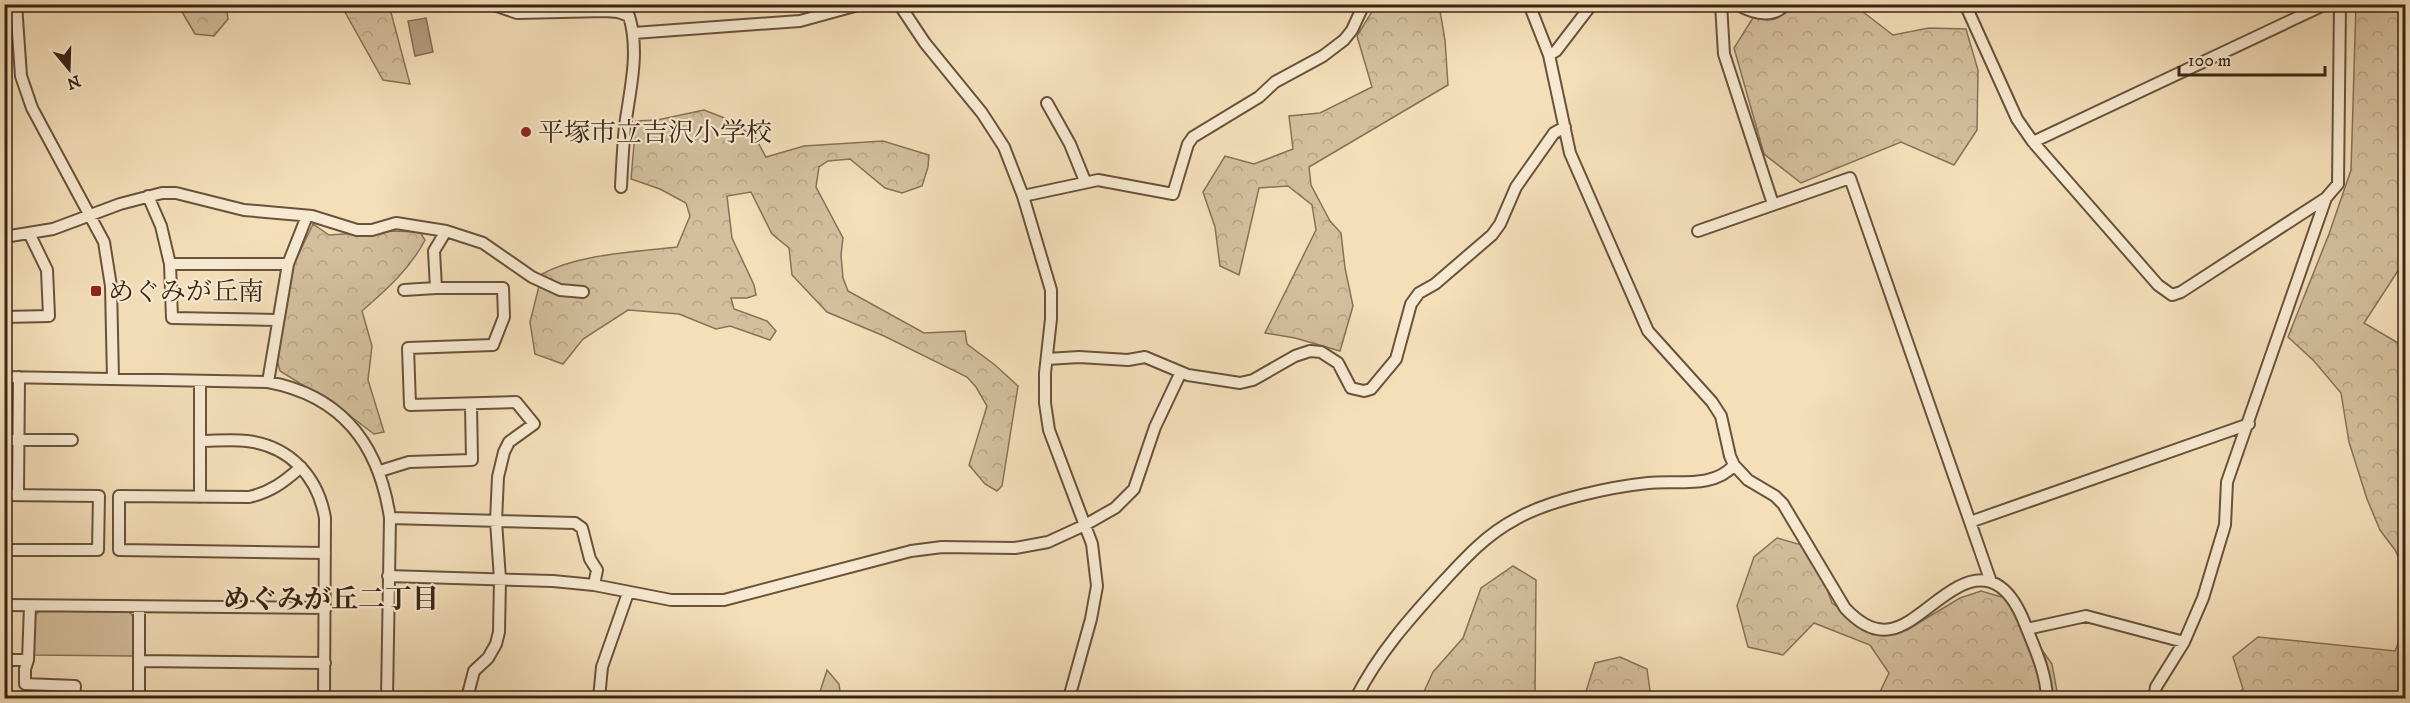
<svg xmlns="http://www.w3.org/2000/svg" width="2410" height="703" viewBox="0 0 2410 703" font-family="'IM FELL DW Pica','Noto Serif JP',serif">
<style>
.green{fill:#d4bf9d;stroke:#867258;stroke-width:1.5}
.forest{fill:url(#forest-crowns);stroke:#867258;stroke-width:1.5}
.water{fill:#b49f81;stroke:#836e55;stroke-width:1.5}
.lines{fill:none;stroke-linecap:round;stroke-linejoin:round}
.minor-casing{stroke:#68533c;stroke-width:14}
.minor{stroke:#f8ead2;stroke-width:10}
.poi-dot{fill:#8f2418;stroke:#f8ead2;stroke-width:2}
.labels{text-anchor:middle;stroke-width:4.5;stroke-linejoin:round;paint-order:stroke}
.poi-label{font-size:26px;fill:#392413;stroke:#f8ead2;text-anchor:start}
.neighbourhood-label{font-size:27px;font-weight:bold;fill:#392413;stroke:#f8ead2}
</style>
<defs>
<pattern id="forest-crowns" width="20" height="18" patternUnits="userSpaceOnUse" patternTransform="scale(1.5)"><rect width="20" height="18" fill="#d4bf9d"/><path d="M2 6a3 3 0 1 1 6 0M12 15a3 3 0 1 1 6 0" fill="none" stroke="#b7a486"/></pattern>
</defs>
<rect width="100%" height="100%" fill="#f4dfb9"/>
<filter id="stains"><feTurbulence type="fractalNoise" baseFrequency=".00333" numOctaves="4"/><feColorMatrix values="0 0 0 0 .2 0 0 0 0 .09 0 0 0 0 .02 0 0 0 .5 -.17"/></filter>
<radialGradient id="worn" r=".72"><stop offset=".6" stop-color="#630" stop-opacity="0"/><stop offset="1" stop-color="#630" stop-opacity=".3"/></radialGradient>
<!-- green -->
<path class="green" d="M40 611H128L133 616V656L34 655V616Z"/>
<!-- forest -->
<path class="forest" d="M178 5H226L228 19 214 36 195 34Z
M341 5H389L410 84 383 80Z
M1376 5H1439L1445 40 1448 85 1309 167 1311 185 1330 221 1341 233 1345 268 1353 306 1340 351 1295 338 1265 333 1316 230 1312 205 1288 186 1259 188 1239 275 1220 266 1215 227 1203 192 1225 156 1254 164 1293 149 1289 116 1320 113 1372 87 1357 36Z
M1761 5H1854L1893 35 1929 28 1966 29 1978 70 1977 130 1954 165 1901 142 1801 183 1764 154 1734 48Z
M2356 5H2405V260L2364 323 2405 347V571L2395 550 2380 530 2367 499 2349 442 2341 393 2314 361 2288 337 2329 234 2351 170Z
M704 110 732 121 756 139 766 157 804 146 883 141 929 155 928 167 922 186 902 193 885 188 850 159 828 161 819 167 816 187 843 238 841 255 843 278 848 291 924 333 965 331 967 344 995 365 1018 386 1002 486 997 491 985 484 969 465 987 406 976 387 967 377 884 336 827 312 792 275 789 248 772 234 751 192 727 196 732 238 754 285 756 295 747 298H731L734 309 767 321 776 331 770 340 730 326 716 329 679 314 628 310 583 339 563 364 535 354 530 322 542 274C579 254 635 252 677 247L690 216 686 203 660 189 631 179 636 121 657 120Z
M313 224 329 235 389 231 420 232 425 240C410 269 386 290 362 311L372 346 368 380 384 432 374 434 337 406 280 371 276 356 292 268Z
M1777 538 1812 548 1832 603 1878 635 1907 630 1960 598 1981 591 2005 598 2052 664 2058 697 2057 698H1877L1889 673 1870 645 1814 623 1783 655 1748 647 1737 606 1754 557Z
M1513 566 1536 580 1535 698H1421L1433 672 1463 638 1481 588Z
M2405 626V698H2232L2243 689 2233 657 2258 637 2395 651Z
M1620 657 1647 669 1651 698H1584L1595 663Z
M827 670 839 684 841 698H818Z"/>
<!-- water -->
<path class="water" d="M426 18 433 52 415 56 408 21Z"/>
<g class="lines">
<defs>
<path id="minor" d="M16 4 21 76 32 108 104 242 111 286 113 379
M491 4 517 13 605 11 618 12 629 16C640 52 630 89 625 126 623 146 622 167 621 187
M899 4 925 43 982 113 1004 147 1023 196 1051 290V319L1045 373V403L1049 430 1092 544 1097 586 1091 619 1069 698
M1529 4 1549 55 1570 153 1648 331 1712 402 1721 416 1730 456 1734 465 1748 480 1775 496 1783 504 1845 608C1891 658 1917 609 1958 587 1993 568 2013 593 2025 624 2035 649 2046 672 2047 698
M1721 4 1724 54 1773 204
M1736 4C1752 13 1772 20 1786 4
M1965 4 2017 119 2033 142 2158 285 2172 295 2181 292 2326 198 2338 184 2340 4
M634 33 800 21 862 4
M1549 55 1556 51 1592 4
M1047 103 1070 144 1085 181
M2033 142 2326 4
M148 196 161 226 170 264 172 318 277 320
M1023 196 1098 180 1173 194 1188 144 1193 137 1259 97 1275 82 1323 56 1344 40 1352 30 1364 4
M446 231 434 251 436 288H503L504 317 493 345 408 348 410 405 516 402 534 424 509 442 504 452 498 477 496 521 500 579 499 632 496 644 488 658 474 671 467 698
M1698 231 1850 178 1991 582
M4 237 53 229 120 204 162 193H176L244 210 312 216 357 230H372L396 223 446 231 483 243 532 277 560 290 583 292
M170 264H288
M404 290 436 288
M4 317 49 316 47 270 29 233
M1047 359 1079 357 1128 360 1145 357 1188 375 1240 383 1253 380 1295 356 1310 351 1321 352 1338 363 1351 388 1364 391 1371 389 1396 359 1411 304 1419 293 1435 284 1492 235 1500 224 1516 187 1554 133 1565 127
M4 377 268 382C343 396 379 445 390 518L387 698
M200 381V497
M268 382 288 264 307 216
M4 440H72
M200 441C215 441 232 439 247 441 290 446 318 477 325 518L324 698
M301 467C284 482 271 492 249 497L119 496V550L325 553
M380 471 409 462 472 460 471 405
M4 495 99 496 98 550H4
M18 495 19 377
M390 518 575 523 582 528 590 559 597 570 594 585
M1970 522 2249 424
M388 576 553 581 594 585 671 600H724L911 551 942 547 1015 548 1048 542 1085 525 1115 508 1134 489 1155 427 1181 372
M4 605 326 608
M30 606 28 660 25 669V684L75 686 74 698
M139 607V698
M2027 629 2086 616 2184 642
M4 660H28
M139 661 325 663
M599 698 602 667 628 593
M1356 698C1378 654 1410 618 1443 582 1465 558 1487 534 1516 519 1549 500 1610 487 1648 483 1676 480 1714 489 1734 465
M2154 698 2156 687 2184 642 2203 598 2225 525 2227 482 2326 198"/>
</defs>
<!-- minor casing -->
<use href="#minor" class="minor-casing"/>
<!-- minor -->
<use href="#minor" class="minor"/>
</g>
<!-- markers -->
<g class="poi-dot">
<circle cx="526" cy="132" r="6"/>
<rect x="90" y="285" width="12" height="12" rx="3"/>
</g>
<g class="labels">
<!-- poi labels -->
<g class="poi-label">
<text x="538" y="141">平塚市立吉沢小学校</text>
<text x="108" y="300">めぐみが丘南</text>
</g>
<!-- neighbourhood labels -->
<g class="neighbourhood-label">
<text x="331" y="608">めぐみが丘二丁目</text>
</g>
</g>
<!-- margin -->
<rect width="2410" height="703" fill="none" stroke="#f4dfb9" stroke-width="24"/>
<rect x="6" y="6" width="2398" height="691" fill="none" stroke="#392413" stroke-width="3"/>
<rect x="12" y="12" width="2386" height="679" fill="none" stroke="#392413" stroke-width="1.5"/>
<!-- north arrow -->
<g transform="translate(69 69) rotate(161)" stroke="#f8ead2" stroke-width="4.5" paint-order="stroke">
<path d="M0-4.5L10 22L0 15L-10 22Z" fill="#392413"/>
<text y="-9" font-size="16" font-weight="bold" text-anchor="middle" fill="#392413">N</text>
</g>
<!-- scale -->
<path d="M2179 66v9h146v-9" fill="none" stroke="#392413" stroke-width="3"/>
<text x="2188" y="66" font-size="18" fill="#392413" stroke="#f8ead2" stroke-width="4.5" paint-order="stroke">100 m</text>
<rect width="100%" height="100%" filter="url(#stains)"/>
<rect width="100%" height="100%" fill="url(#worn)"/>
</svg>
